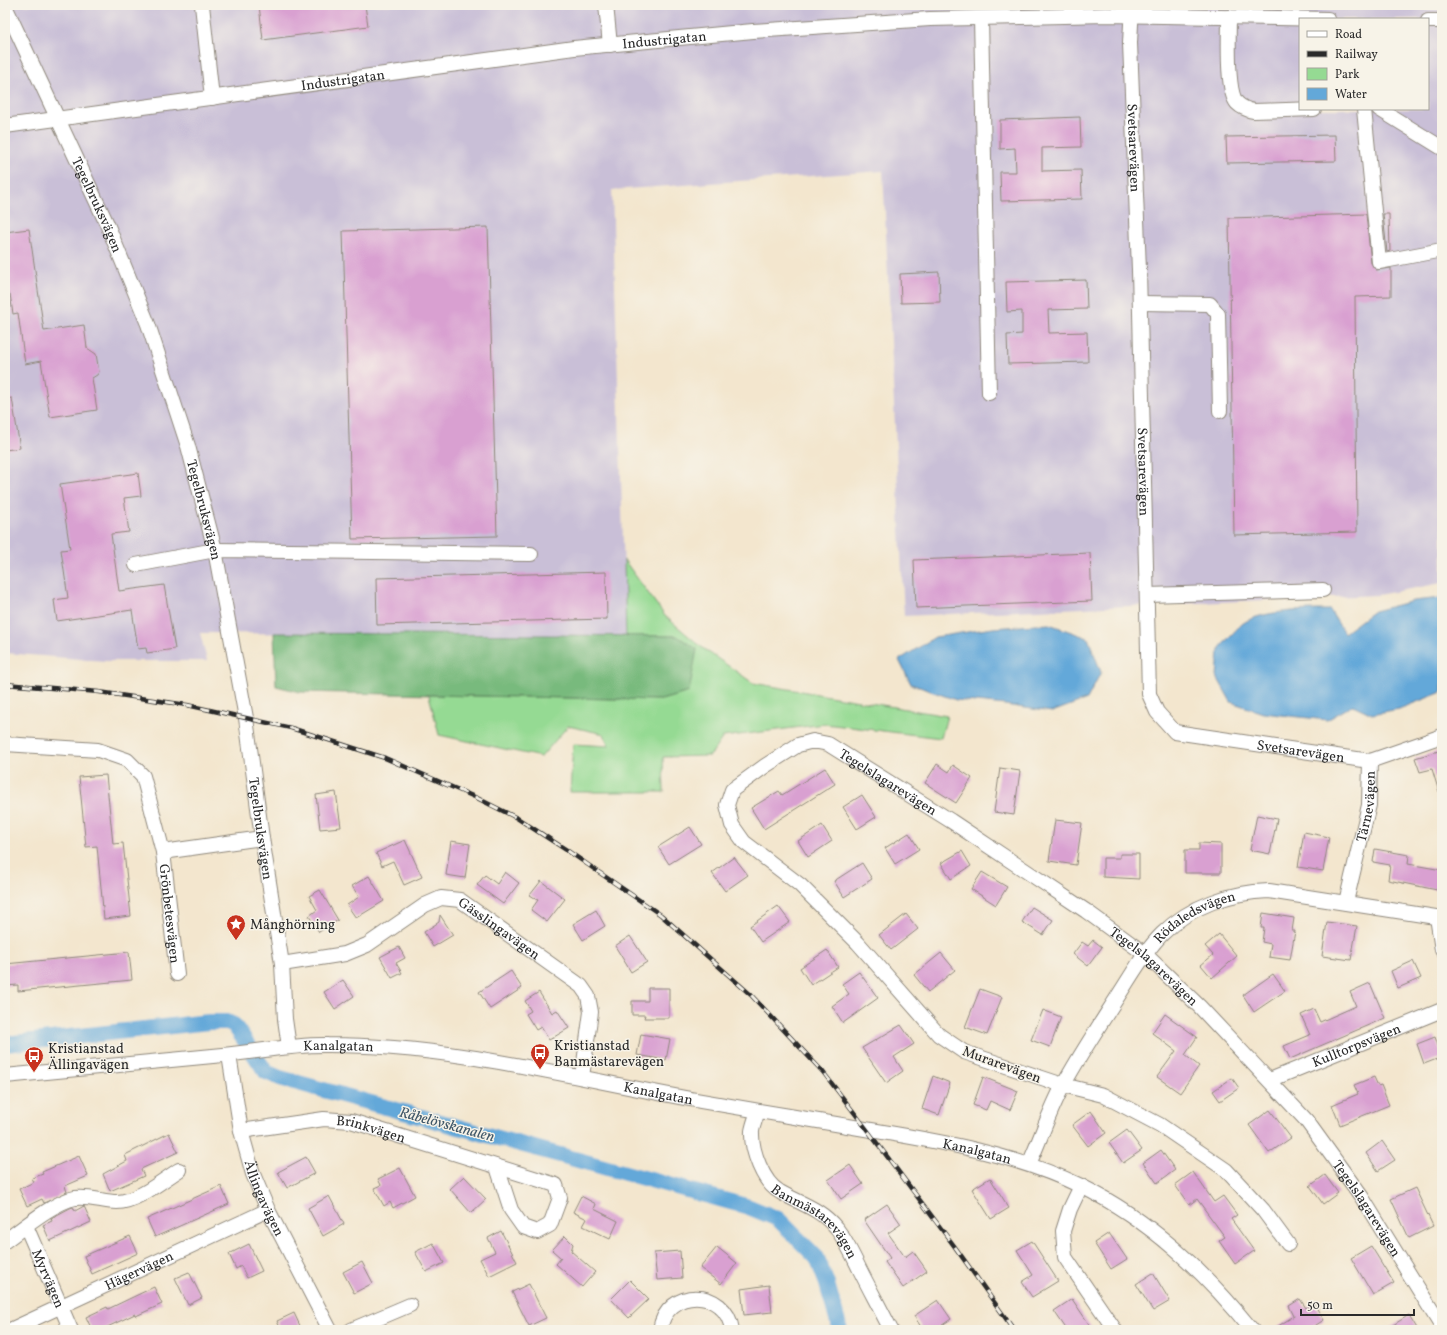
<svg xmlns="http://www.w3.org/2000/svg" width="1447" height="1335" viewBox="0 0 1447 1335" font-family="Vollkorn,serif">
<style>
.industrial{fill:#c9bfd7;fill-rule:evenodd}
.green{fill:#95da93;stroke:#60825f}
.forest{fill:#78ba7d;stroke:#527254}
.water{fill:#63a8d9;stroke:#476a82}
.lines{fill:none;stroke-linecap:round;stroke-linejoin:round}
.canal{stroke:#63a8d9;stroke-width:16}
.building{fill:#d9a0d1}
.minor-casing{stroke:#8f887c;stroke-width:16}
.minor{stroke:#fff;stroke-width:14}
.rail-casing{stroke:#2b2b2b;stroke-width:4.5}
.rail{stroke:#f7f3e8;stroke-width:3;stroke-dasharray:9;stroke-linecap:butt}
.labels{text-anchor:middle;stroke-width:3;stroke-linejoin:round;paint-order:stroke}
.street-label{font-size:14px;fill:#2b2b2b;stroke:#f7f3e8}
.poi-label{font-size:14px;fill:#2b2b2b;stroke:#f7f3e8;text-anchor:start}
.water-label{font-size:15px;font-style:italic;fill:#3f5768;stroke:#f7f3e8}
</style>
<rect width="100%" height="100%" fill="#f7f3e8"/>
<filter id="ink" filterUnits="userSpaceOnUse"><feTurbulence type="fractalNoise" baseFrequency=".025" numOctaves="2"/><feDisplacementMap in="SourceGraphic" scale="8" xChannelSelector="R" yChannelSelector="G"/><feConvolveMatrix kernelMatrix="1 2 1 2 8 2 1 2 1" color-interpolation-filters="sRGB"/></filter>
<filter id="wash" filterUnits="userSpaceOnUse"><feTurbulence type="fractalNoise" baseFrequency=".012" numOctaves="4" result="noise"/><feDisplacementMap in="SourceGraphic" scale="16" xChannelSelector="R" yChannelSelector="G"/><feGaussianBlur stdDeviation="0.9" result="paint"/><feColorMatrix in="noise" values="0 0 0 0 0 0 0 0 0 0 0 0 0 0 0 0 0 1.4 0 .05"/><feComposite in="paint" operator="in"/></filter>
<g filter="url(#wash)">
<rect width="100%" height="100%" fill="#f3e6ce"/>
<!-- industrial -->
<path class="industrial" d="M5 5H1442V583L1378 595 904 616 883 171 612 190 626 636 200 633 207 661H105L5 653ZM1300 19H1428V109H1300Z"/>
<!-- green -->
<path class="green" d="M624 560 665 616 704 649 753 683 947 716 941 738 825 724 723 737 710 756 663 757 664 792H570L573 744 609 746 604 734 568 726 541 757 439 735 429 695 661 700 689 692 677 636H626Z"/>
<!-- forest -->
<path class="forest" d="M274 633 677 636 697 649 689 692 661 700 300 692 276 686Z"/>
<!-- water -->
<path class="water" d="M1442 598V692L1399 709 1372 714 1353 705 1327 720 1263 713 1231 702 1217 677 1219 649C1226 641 1234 631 1242 624 1260 610 1308 610 1330 610L1344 633 1374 611 1413 601Z
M1049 624 1088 638 1101 672 1087 699 1052 712 1005 705 956 700 911 684 899 660 935 637 993 628Z"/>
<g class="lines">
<!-- canal -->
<path class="canal" d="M5 1044 209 1022H227L234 1025 266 1072 280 1078 749 1207 778 1219 817 1258 827 1284 840 1330"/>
</g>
<g id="blocks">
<!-- building -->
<path class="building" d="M259 5H365L368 26 263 40Z
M1080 117 1081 147 1042 148V171L1081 170 1082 199 1001 201 1000 172H1016L1015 148 1000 149V120Z
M1335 135 1336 161 1227 163 1226 137Z
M1366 214 1371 263 1376 270 1391 268V296L1355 297 1357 532 1234 535 1229 218Z
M1383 214H1389L1390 251 1387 252Z
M488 227 497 536 352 539 343 231Z
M29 229 44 331 84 325 87 348 96 354 99 372 97 375 92 378 97 410 50 417 41 361 25 364 18 313 13 314 10 294 5 295V232Z
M939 272 940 302 901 303 900 274Z
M1086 280 1087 309 1048 310 1049 333 1087 332 1088 362 1008 364 1007 335 1022 334V311L1007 312 1006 282Z
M12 398 20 448 5 450V399Z
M138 473 141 496 124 498 129 532 111 534 119 591 164 585 175 649 147 653 146 648 138 649 132 610 57 621 54 600 68 598 61 550 70 549 60 484Z
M1090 553 1092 601 916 608 914 560Z
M606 572 607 619 377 625 376 578Z
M1442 750V791L1439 792 1432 769 1420 772 1415 758Z
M937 764 949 772 953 765 972 778 956 803 925 783Z
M825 768 835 784 764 829 751 808 779 791 782 795Z
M1000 768 1020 771 1014 815 994 812Z
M106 775 113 844 123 843 131 916 104 919 97 846 86 847 79 777Z
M336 792 341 827 320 829 316 795Z
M862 795 876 817 857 829 843 807Z
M1257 815 1277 819 1270 854 1250 850Z
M1055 820 1082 823 1076 865 1049 861Z
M822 825 832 841 808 857 798 841Z
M690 827 701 844 669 864 658 847Z
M1304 832 1329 837 1323 871 1298 867Z
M909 833 919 849 895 864 885 848Z
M405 840 422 877 404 885 393 861 382 866 376 853Z
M451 841 470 844 465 878 446 875Z
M1199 843 1221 844V873H1185V850H1199Z
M1375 849 1409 855 1408 864 1442 870V891L1388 880 1390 865 1373 862Z
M962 851 971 866 951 879 941 863Z
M1120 854H1139V879L1103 877V858H1120Z
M734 857 748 875 725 891 712 873Z
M862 863 872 879 844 897 834 881Z
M505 872 519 883 503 904 477 885 485 875 497 884Z
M982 872 1007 887 996 905 971 889Z
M369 876 384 901 356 918 347 905 359 897 352 886Z
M541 881 565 899 547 922 531 910 538 900 530 895Z
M320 890 338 920 319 932 309 916 317 910 309 896Z
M778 906 790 922 761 942 750 926Z
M1032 907 1053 920 1043 935 1022 922Z
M596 910 605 926 583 940 573 924Z
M1263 913 1294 918 1292 931H1295L1290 960 1269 957 1271 944 1262 942 1264 928H1261Z
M906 914 918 929 891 950 879 935Z
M440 915 453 935 433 947 424 932 439 922Z
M1327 922 1357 926 1351 960 1322 956Z
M1219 934 1237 956 1212 978 1201 965 1213 955 1205 946Z
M630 936 647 962 631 972 615 946Z
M1093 940 1102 947 1088 966 1073 954 1082 942 1088 946Z
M399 947 405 958 396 963 402 973 392 978 380 957Z
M827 950 838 967 811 985 800 968Z
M129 952 132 980 18 991V985L5 986V964Z
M941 953 955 970 928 992 914 975Z
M1413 961 1421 978 1398 988 1391 971Z
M511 971 522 988 490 1009 479 992Z
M859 972 878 998 843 1023 832 1006 849 994 842 984Z
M1273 974 1285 991 1254 1012 1243 995Z
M343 980 354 996 335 1009 324 992Z
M1370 983 1385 1018 1290 1059 1284 1046 1310 1035 1301 1015 1314 1009 1320 1022 1356 1006 1350 992Z
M648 988H669V1018H644L645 1015H632V1001H648Z
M980 989 1002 997 987 1035 965 1027Z
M539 992 552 1013 557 1010 569 1028 549 1040 541 1027 536 1030 526 1014 531 1011 525 1001Z
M1043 1010 1061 1017 1050 1047 1031 1040Z
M1165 1014 1197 1037 1185 1055 1199 1066 1180 1093 1157 1077 1176 1051 1152 1033Z
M901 1025 914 1044 894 1057 903 1071 886 1083 862 1048Z
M641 1034 670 1039 666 1060 637 1055Z
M1435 1037 1442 1057 1424 1064 1417 1044Z
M933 1076 950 1083 939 1115 922 1109Z
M983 1077 1018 1091 1010 1110 990 1101 986 1110 973 1105Z
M1374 1077 1378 1086 1381 1085 1389 1105 1340 1125 1332 1105 1358 1094 1354 1085Z
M1232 1078 1239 1088 1220 1101 1213 1091Z
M1270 1110 1291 1138 1269 1153 1249 1125Z
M1091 1111 1106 1133 1088 1146 1072 1125Z
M1127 1130 1142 1150 1123 1163 1109 1143Z
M169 1133 178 1152 141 1169 144 1176 110 1191 103 1174 127 1161 125 1155Z
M1382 1141 1395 1160 1378 1171 1366 1153Z
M1161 1150 1175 1170 1157 1183 1143 1163Z
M79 1156 88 1176 65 1186 67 1192 44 1203 42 1199 27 1206 19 1189 34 1182 32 1178 43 1174 42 1172Z
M306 1157 315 1173 287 1188 278 1172Z
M850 1165 863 1184 841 1199 828 1180Z
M400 1168 415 1196 393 1208 390 1202 384 1206 374 1188 381 1185 378 1179Z
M1193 1172 1214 1202 1223 1196 1237 1215 1231 1219 1254 1251 1235 1264 1219 1241 1225 1237 1197 1199 1189 1205 1175 1185Z
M1325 1175 1338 1193 1323 1204 1310 1186Z
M464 1176 486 1199 471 1213 450 1189Z
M990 1178 1009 1208 991 1219 972 1189Z
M221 1186 229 1204 155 1237 147 1219Z
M1415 1188 1433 1226 1409 1238 1391 1199Z
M329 1196 344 1224 323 1236 308 1208Z
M581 1196 596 1204 594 1209 618 1221 610 1239 583 1226 587 1219 573 1212Z
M887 1204 901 1224 888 1233 905 1257 913 1251 927 1271 903 1288 885 1262 890 1258 864 1220Z
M84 1206 91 1222 50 1241 43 1225 52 1221 51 1218 53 1217 70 1208 73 1207 75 1211Z
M501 1231 517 1262 489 1276 480 1259 495 1252 488 1238Z
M1109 1233 1127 1259 1111 1269 1094 1243Z
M130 1236 138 1253 92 1274 84 1256Z
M565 1236 573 1244 571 1251 595 1272 582 1287 556 1264 561 1258 552 1250Z
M1032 1241 1058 1281 1032 1297 1022 1282 1033 1275 1017 1250Z
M433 1243 444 1263 426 1272 415 1252Z
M249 1244 262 1271 247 1278 241 1266 236 1269 229 1254Z
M1371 1246 1394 1283 1373 1295 1351 1258Z
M717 1247 737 1263 721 1284 700 1268Z
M680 1251 682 1278 657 1280 654 1253Z
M362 1262 373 1283 354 1293 343 1272Z
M189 1272 202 1298 188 1305 175 1278Z
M1153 1273 1170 1301 1153 1311 1136 1284Z
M630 1280 649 1299 629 1318 611 1299Z
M529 1284 546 1318 529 1326 512 1292Z
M769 1285 772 1312 744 1315 741 1289Z
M154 1287 162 1304 136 1316 135 1314 101 1330H92L86 1317 107 1307 108 1309Z
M1072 1299 1093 1330H1067L1054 1311Z
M1300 1299 1306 1308 1314 1304 1324 1320 1308 1330H1272L1294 1316 1289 1306Z
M938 1300 951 1319 935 1330H923L914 1316Z
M294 1313 302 1330H281L277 1321Z
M1409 1315 1418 1330H1385Z"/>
</g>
</g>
<g filter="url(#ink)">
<use href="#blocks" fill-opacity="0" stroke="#8f887c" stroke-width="1"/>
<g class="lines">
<defs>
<g id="minor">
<path d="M202 5 212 98"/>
<path d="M606 5 610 45"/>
<path id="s1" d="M1132 5 1130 43 1139 270 1149 694 1157 712 1175 732 1370 761 1442 736"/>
<path id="s2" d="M5 6 107 224 148 324 188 446 215 550 246 718 262 838 282 964 285 1019 289 1047"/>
<path d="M1229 17C1229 35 1226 91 1237 103 1242 108 1248 110 1254 111L1314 109"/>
<path d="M981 18 989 393"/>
<path d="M1428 21H1442"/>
<path d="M1364 109 1379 262 1442 250"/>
<path d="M1379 109 1442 148"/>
<path id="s3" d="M5 126 574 48 753 31 930 19 1106 15 1328 19"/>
<path d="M1140 303 1210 304 1218 314 1220 411"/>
<path d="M136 565 215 550 531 554"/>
<path d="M1147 595 1323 590"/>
<path id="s4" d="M5 744 98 750 127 760 143 776 163 852 177 974"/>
<path d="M163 852 262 838"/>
<path id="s5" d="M1346 902 1369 805 1370 761"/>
<path d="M1437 917 1442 950"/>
<path id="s6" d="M282 964 345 954 367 945 425 905 441 898 460 900 581 986 588 996 591 1012 582 1077"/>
<path id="s7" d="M229 1055 241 1131 253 1174 268 1210 330 1330"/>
<path id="s8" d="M5 1076C78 1069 150 1062 223 1055 258 1052 293 1044 328 1045 454 1045 577 1079 701 1101 758 1111 814 1120 871 1130 943 1142 1015 1154 1081 1186 1150 1220 1204 1271 1252 1330"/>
<path id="s9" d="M1270 1080 1442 1010"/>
<path id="s10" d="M758 1111C756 1117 753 1125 752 1131 751 1150 763 1183 780 1192 801 1204 821 1209 836 1228 846 1240 853 1256 860 1270 870 1290 881 1310 891 1330"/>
<path id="s11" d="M241 1131 324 1119 351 1121 556 1185 560 1198 550 1225 537 1232 523 1227 511 1210 497 1167"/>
<path id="s12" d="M1029 1164C1041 1138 1050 1109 1064 1084 1081 1053 1101 1023 1120 993 1133 973 1145 951 1162 934 1190 906 1231 892 1269 891L1442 918"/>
<path d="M1081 1186 1070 1209 1063 1231 1065 1257 1115 1330"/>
<path id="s13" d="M26 1226 71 1330"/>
<path d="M5 1241C23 1228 54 1202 75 1198 89 1196 104 1202 117 1202 137 1202 163 1180 179 1170"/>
<path id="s14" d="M1288 1244 1263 1210 1226 1170 1160 1125 1103 1095 1063 1085 964 1052 939 1035 858 943 800 885 744 842 732 825 727 805 732 790 765 766 798 745 813 741 828 744 951 821 1086 911 1145 954 1200 1007 1306 1120 1361 1196 1442 1327"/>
<path id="s15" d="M10 1330 268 1210"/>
<path d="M351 1330 410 1305"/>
<path d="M660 1330C666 1287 726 1287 732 1330"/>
</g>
</defs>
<!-- minor casing -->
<use href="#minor" class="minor-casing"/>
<!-- minor -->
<use href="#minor" class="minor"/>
<defs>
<path id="rail" d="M5 684 99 692 187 705 291 728 385 758 477 798 517 818 568 851 661 915 751 995 823 1072 856 1115 955 1247 1014 1330"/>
</defs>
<!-- rail casing -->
<use href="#rail" class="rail-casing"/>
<!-- rail -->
<use href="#rail" class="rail"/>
</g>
</g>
<!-- icons -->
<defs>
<symbol id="sight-pin" viewBox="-11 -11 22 30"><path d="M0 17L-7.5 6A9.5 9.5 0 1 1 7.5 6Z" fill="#c8321e" stroke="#f7f3e8"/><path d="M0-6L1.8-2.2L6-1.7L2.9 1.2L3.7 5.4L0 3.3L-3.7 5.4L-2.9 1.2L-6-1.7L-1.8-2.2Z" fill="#fff"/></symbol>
<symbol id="bus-pin" viewBox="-11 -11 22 30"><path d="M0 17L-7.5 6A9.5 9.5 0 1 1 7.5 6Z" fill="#c8321e" stroke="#f7f3e8"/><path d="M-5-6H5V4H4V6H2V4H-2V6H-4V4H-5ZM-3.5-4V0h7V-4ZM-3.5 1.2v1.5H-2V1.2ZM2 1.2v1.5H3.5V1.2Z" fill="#fff"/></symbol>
</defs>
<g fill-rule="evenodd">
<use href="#sight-pin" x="225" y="913" width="22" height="30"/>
<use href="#bus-pin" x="529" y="1042" width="22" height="30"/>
<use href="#bus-pin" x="23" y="1045" width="22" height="30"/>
</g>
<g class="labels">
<!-- street labels -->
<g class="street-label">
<text dy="5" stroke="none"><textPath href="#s3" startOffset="665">Industrigatan</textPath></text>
<text dy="5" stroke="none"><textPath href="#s3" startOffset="341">Industrigatan</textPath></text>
<text dy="5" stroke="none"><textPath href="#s1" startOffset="143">Svetsarevägen</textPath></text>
<text dy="5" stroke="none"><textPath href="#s2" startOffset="219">Tegelbruksvägen</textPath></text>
<text dy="5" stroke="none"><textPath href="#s1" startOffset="467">Svetsarevägen</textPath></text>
<text dy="5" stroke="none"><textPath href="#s2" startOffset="543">Tegelbruksvägen</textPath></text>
<text dy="5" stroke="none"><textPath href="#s1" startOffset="863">Svetsarevägen</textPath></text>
<text dy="5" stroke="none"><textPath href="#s14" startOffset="931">Tegelslagarevägen</textPath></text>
<text dy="5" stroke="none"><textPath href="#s5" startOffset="98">Tärnevägen</textPath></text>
<text dy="5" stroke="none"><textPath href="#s2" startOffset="867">Tegelbruksvägen</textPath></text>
<text dy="5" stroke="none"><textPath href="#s4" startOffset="287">Grönbetesvägen</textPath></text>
<text dy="5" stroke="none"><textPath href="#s12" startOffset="304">Rödaledsvägen</textPath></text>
<text dy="5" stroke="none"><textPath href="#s6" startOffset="243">Gässlingavägen</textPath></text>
<text dy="5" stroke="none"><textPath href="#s14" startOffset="1255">Tegelslagarevägen</textPath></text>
<text dy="5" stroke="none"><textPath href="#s9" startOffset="93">Kulltorpsvägen</textPath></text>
<text dy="5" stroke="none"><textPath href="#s8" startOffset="335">Kanalgatan</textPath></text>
<text transform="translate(1002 1064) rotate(20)" y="5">Murarevägen</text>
<text dy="5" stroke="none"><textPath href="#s8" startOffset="659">Kanalgatan</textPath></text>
<text dy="5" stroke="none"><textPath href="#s11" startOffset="132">Brinkvägen</textPath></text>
<text dy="5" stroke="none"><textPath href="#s8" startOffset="983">Kanalgatan</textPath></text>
<text dy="5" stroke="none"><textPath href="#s7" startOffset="148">Ällingavägen</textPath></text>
<text dy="5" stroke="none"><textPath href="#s14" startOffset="1579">Tegelslagarevägen</textPath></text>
<text dy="5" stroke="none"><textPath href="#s10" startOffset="137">Banmästarevägen</textPath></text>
<text dy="5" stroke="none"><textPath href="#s15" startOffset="142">Hägervägen</textPath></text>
<text dy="5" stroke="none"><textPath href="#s13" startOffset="57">Myrvägen</textPath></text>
</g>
<!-- poi labels -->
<g class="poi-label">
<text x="250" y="929">Månghörning</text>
<text x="554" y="1050">Kristianstad<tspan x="554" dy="16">Banmästarevägen</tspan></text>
<text x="48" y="1053">Kristianstad<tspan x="48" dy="16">Ällingavägen</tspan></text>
</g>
<!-- water labels -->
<g class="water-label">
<text transform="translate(447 1124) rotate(15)" y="5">Råbelövskanalen</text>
</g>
</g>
<!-- margin -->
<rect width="1447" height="1335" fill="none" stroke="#f7f3e8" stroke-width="20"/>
<!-- legend -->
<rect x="1299" y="18" width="130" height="92" fill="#f7f3e8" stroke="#a5a39c"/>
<rect x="1307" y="31" width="20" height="6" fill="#ffffff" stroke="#a5a39c"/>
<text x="1335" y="38" font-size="12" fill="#2b2b2b">Road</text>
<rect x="1307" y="51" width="20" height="6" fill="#2b2b2b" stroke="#a5a39c"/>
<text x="1335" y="58" font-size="12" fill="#2b2b2b">Railway</text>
<rect x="1307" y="68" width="20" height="12" fill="#95da93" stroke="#a5a39c"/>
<text x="1335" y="78" font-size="12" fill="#2b2b2b">Park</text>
<rect x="1307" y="88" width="20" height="12" fill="#63a8d9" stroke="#a5a39c"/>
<text x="1335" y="98" font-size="12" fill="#2b2b2b">Water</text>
<!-- scale -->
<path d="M1301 1309v6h113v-6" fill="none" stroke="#2b2b2b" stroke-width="2"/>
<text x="1307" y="1309" font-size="12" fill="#2b2b2b" stroke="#f7f3e8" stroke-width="3" paint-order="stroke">50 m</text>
</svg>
